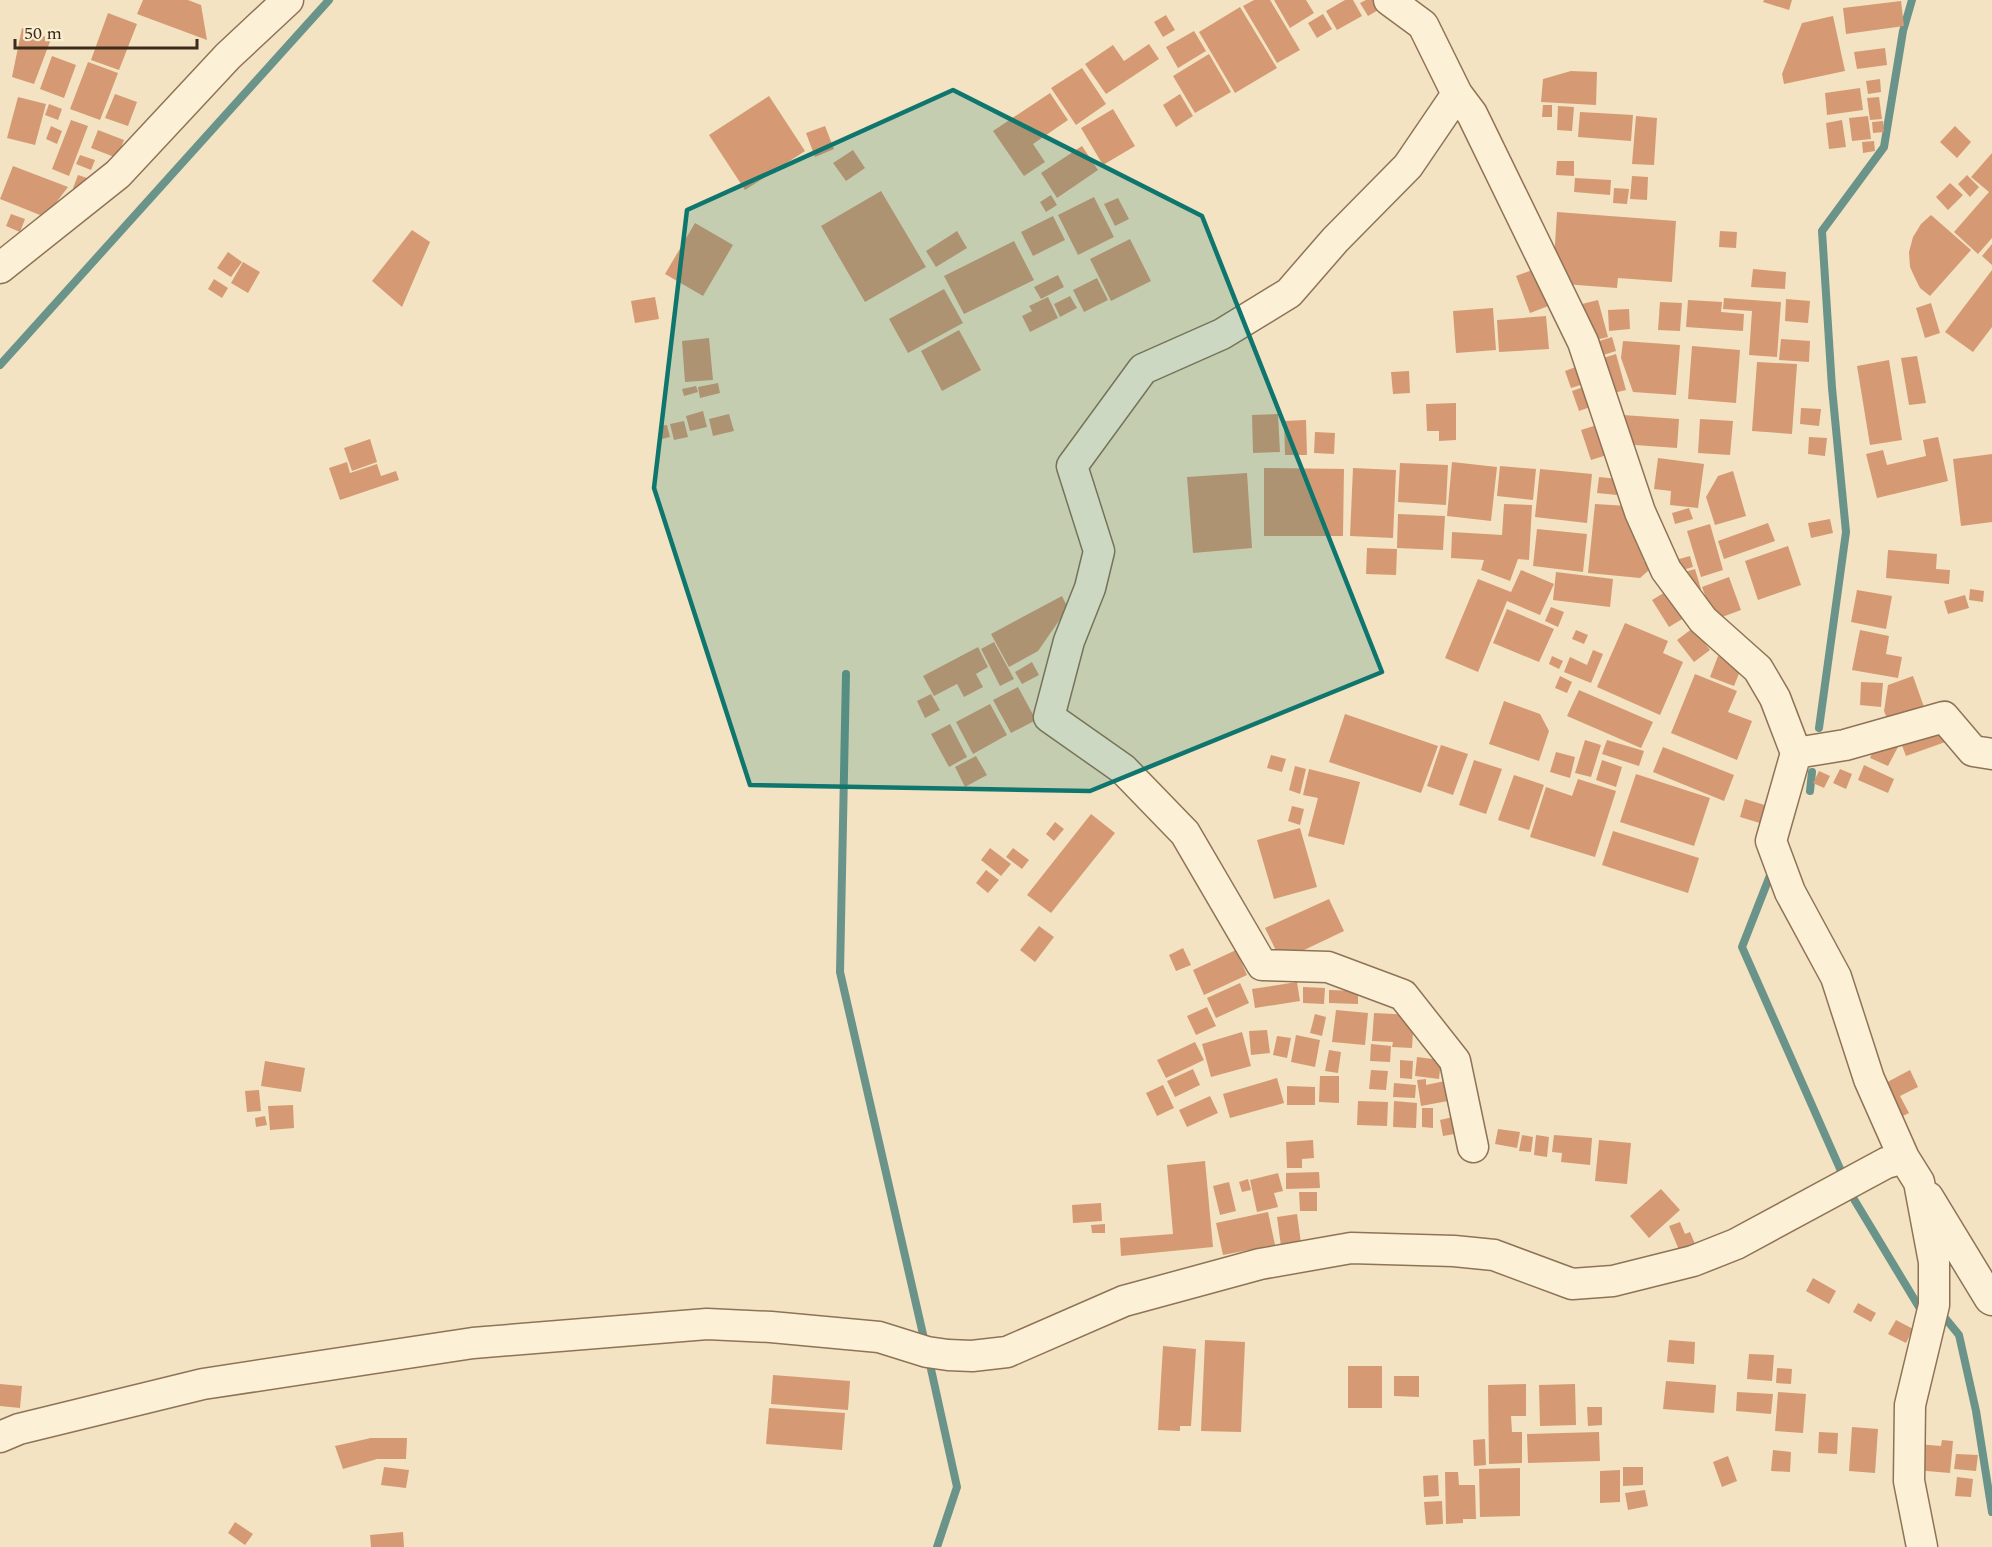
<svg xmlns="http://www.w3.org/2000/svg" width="1992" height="1547" viewBox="0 0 1992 1547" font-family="Spectral,serif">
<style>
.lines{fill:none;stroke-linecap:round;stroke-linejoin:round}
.stream{stroke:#6a9489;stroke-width:8}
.building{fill:#d59a73}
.minor-casing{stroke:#8f7357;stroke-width:33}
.minor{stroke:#fcf0d6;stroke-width:30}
.marked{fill:#0f766e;fill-opacity:0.2;stroke:#0f766e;stroke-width:4.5;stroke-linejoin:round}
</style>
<rect width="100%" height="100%" fill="#f3e3c2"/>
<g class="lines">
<!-- stream -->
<path class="stream" d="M0 365 329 0
M846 674 840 972 925 1343
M1819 728 1846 532 1832 388 1822 231 1884 147 1903 31 1912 0
M1810 791 1812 772
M1771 873 1742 947 1845 1180
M1849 1191 1919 1307 1927 1306
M1941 1313 1959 1335 1976 1411 1992 1512
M929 1360 957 1487 937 1547"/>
</g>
<!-- building -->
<path class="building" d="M143 0H188L201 5 207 40 137 14Z
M1254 0H1270L1300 50 1277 63 1243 6Z
M1274 0H1306L1314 13 1290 28Z
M1345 0H1353L1362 16 1337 30 1326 11Z
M1366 0H1381L1385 6 1368 16 1360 3Z
M1764 0H1792L1789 10 1763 2Z
M1901 1 1904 26 1846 34 1843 8Z
M1240 7 1277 68 1235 93 1199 32Z
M108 13 137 24 119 70 91 60Z
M1323 14 1332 29 1317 38 1308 23Z
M1166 15 1175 30 1163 37 1154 22Z
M1833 16 1845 71 1784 84 1782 74 1802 23Z
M22 28 51 39 34 84 12 77Z
M1194 31 1206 51 1178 68 1166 47Z
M1149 44 1159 59 1106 94 1085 64 1113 45 1124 61Z
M1885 48 1887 65 1857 69 1854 52Z
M1209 54 1231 92 1195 113 1173 76Z
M52 56 76 65 64 98 40 89Z
M88 62 118 73 100 120 70 109Z
M1082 68 1106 104 1076 125 1051 88Z
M1571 71 1597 72 1596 105 1541 102 1543 79Z
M1880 79 1881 92 1868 94 1866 81Z
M1860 88 1863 110 1827 115 1825 93Z
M1050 93 1068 120 1033 144 1045 162 1024 176 993 131Z
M115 94 137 102 128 126 105 118Z
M1180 94 1193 116 1176 127 1163 105Z
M769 96 805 151 745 190 709 135Z
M18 97 46 104 35 145 7 138Z
M1879 97 1882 119 1870 120 1867 98Z
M49 104 62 109 58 120 45 115Z
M1543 105H1552V117H1542Z
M1558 106 1574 107 1572 131 1557 130Z
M1113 109 1135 146 1103 165 1081 128Z
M1580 112 1633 115 1631 141 1578 137Z
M1636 116 1657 118 1654 165 1632 164Z
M1868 116 1871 139 1852 141 1849 118Z
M71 120 88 126 69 176 52 169Z
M1842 120 1846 147 1829 149 1826 123Z
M1883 121 1884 132 1873 133 1872 122Z
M51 126 62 131 57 144 46 139Z
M825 126 834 149 815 157 806 133Z
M1955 126 1971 142 1957 158 1940 142Z
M98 130 124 140 117 158 91 148Z
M1874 141 1875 151 1863 153 1862 142Z
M1082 146 1098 170 1057 198 1041 173Z
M853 150 865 168 846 181 833 163Z
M1992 153V238L1978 254 1954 232 1989 192 1971 177Z
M80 155 95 160 91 170 76 164Z
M1557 161H1574V176L1556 175Z
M13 166 68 187 45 217 0 199Z
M78 175 90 179 85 192 73 188Z
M1967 175 1979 187 1970 197 1958 184Z
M1632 176 1648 177 1647 200 1630 199Z
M1575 178 1611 180 1610 195 1574 192Z
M1950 183 1963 195 1948 210 1936 197Z
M1614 188 1629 189 1627 204 1613 203Z
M881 191 926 267 865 302 821 226Z
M1051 195 1057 205 1046 212 1040 202Z
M1094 197 1114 237 1078 255 1058 215Z
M1118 198 1129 219 1115 226 1104 204Z
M1557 212 1676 221 1672 282 1618 278 1617 288 1564 284 1554 261Z
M11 214 25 219 20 232 6 226Z
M1931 215 1971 250 1930 296 1920 288 1915 278 1910 267 1909 252 1913 237 1921 224Z
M1053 216 1065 240 1033 256 1021 232Z
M695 223 733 245 703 296 665 274Z
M412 230 430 242 402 307 372 281Z
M957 231 967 248 936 267 926 251Z
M1720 231 1737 232 1736 248 1719 247Z
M1130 239 1151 281 1111 301 1090 259Z
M1014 241 1034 280 964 314 944 276Z
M1992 244V265L1982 256Z
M228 252 242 262 231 277 217 268Z
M243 262 260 272 248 293 231 283Z
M1538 268 1551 305 1530 313 1516 276Z
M1753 269 1786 272 1785 289 1751 287Z
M1992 270V327L1973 352 1945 332Z
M1058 275 1064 287 1041 299 1034 287Z
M1097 278 1108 300 1084 312 1073 290Z
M214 279 228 288 222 298 208 289Z
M944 289 963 323 908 353 889 319Z
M1070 296 1077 308 1060 317 1054 304Z
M655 297 659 319 635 323 631 301Z
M1048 297 1058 318 1030 332 1022 316 1032 311 1029 306Z
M1724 298 1781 302 1777 357 1749 355 1752 311 1723 309Z
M1786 299 1810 301 1808 323 1785 321Z
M1598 300 1608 337 1588 342 1578 305Z
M1688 300 1722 302 1721 312 1744 314 1743 331 1686 327Z
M1660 302 1682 303 1680 331 1658 330Z
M1931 303 1940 333 1925 338 1916 308Z
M1493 308 1496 350 1456 353 1453 311Z
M1629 309 1630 329 1609 331 1608 310Z
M1546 316 1549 349 1499 352 1497 320Z
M959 330 981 370 942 391 921 351Z
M1612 337 1616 351 1597 357 1593 343Z
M709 338 713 380 685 382 682 341Z
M1781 339 1810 341 1809 362 1779 360Z
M1623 341 1680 345 1676 395 1633 392 1621 358Z
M1692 346 1740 350 1736 403 1688 399Z
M1616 354 1626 390 1610 394 1600 359Z
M1917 356 1926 403 1909 405 1901 358Z
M1889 360 1902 440 1870 445 1857 366Z
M1757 362 1797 364 1792 434 1752 431Z
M1581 365 1587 383 1571 388 1565 371Z
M1409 371 1410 393 1393 394 1391 372Z
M718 383 720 393 700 398 698 387Z
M1589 385 1596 405 1579 411 1572 391Z
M696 386 698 392 684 396 682 389Z
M1456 403V440L1439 441V431H1427L1426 404Z
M1801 408 1821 409 1819 426 1800 424Z
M703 411 707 427 690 431 686 416Z
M729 414 734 431 713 436 709 419Z
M1278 414 1280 452 1253 453 1252 415Z
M1623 415 1679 419 1677 448 1621 444Z
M1700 419 1733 421 1730 455 1698 453Z
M1306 420 1307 455H1285L1284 421Z
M684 421 688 437 674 440 670 424Z
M1600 424 1610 454 1591 460 1581 430Z
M667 425 670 437 662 439 659 426Z
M1315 432 1335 433 1334 454 1314 453Z
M1809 437 1827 438 1825 456 1808 454Z
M1938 437 1948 481 1877 498 1866 454 1883 450 1887 465 1926 456 1923 440Z
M370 439 377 462 352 471 344 448Z
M1992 454V522L1961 526 1953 459Z
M1658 458 1704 464 1698 508 1670 505 1671 491 1654 489Z
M347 462 350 473 377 464 381 476 396 471 399 480 340 500 329 468Z
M1452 462 1497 467 1491 521 1447 516Z
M1400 463 1448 465 1446 505 1398 502Z
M1500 466 1536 469 1533 500 1497 496Z
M1264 468 1344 469 1343 536H1264Z
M1353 468 1396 470 1393 538 1350 536Z
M1540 469 1592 474 1587 523 1535 517Z
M1733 471 1746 516 1715 525 1706 497 1718 476Z
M1247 473 1252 548 1193 553 1187 477Z
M1599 477 1618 479 1617 495 1597 493Z
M1504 504 1532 505 1529 560 1518 559 1510 581 1481 570 1484 560 1451 558 1452 532 1502 535Z
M1595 504 1628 506 1644 562H1649L1648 571 1640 578 1588 573Z
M1689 508 1693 519 1675 524 1672 513Z
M1398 514 1445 516 1443 550 1397 548Z
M1830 519 1833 533 1811 538 1808 523Z
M1768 523 1775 541 1724 559 1718 541Z
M1710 524 1723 570 1701 577 1687 531Z
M1537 529 1587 534 1583 572 1533 566Z
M1788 546 1801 585 1758 600 1745 561Z
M1367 548 1397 549 1396 575 1366 574Z
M1888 550 1937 554 1936 569 1950 570 1949 584 1886 578Z
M1690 556 1693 567 1675 572 1672 561Z
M1695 569 1701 589 1687 593 1681 573Z
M1521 570 1554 584 1540 615 1507 601 1478 672 1445 658 1478 579 1511 592Z
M1556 572 1613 579 1610 607 1553 600Z
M1729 577 1741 610 1714 620 1702 587Z
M1970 589 1984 591 1983 602 1969 600Z
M1857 590 1892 596 1886 629 1851 622Z
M1667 591 1684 618 1669 627 1652 600Z
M1965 595 1969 608 1948 614 1944 601Z
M1062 596 1070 612 1063 615 1038 651 1009 667 991 634Z
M1551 607 1564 612 1558 627 1545 621Z
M1507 609 1554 629 1539 662 1493 643Z
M1625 623 1668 641 1663 653 1683 662 1660 715 1597 687Z
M1693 628 1710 650 1694 662 1677 640Z
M1576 630 1588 635 1584 644 1572 639Z
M1860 630 1889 636 1886 654 1902 657 1898 678 1852 670Z
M994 642 1014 679 1000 686 981 649Z
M978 647 988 667 976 674 983 687 964 697 957 684 934 696 923 676Z
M1593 650 1603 654 1591 683 1564 672 1570 657 1587 665Z
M1552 656 1563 661 1559 669 1549 664Z
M1718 656 1742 666 1734 686 1710 677Z
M1032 662 1039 675 1022 684 1015 672Z
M1695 674 1737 691 1728 712 1752 721 1737 760 1671 733Z
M1560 676 1572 682 1567 693 1555 688Z
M1913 676 1924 707 1888 721 1884 711 1888 685Z
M1861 682 1883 683 1881 707 1860 705Z
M1018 687 1036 720 1011 733 993 700Z
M1579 690 1653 722 1641 748 1567 716Z
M931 694 940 710 925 718 917 701Z
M1504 701 1540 714 1549 731 1539 761 1489 744Z
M990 704 1007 735 973 754 956 722Z
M1345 714 1438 746 1421 793 1329 762Z
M1943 719 1951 740 1906 756 1898 735Z
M950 724 967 757 949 767 931 734Z
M1879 738 1898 747 1888 766 1870 758Z
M1585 740 1601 745 1591 777 1575 773Z
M1607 740 1644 751 1639 766 1602 754Z
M1441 745 1468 754 1453 795 1427 786Z
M1663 747 1734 775 1724 801 1653 772Z
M1556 752 1575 757 1570 778 1550 772Z
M1271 755 1286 759 1282 772 1267 768Z
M976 756 987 775 965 787 955 767Z
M1474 760 1502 769 1486 814 1459 805Z
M1602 760 1622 767 1616 787 1596 780Z
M1864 765 1894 779 1888 793 1858 780Z
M1295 766 1306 769 1300 794 1289 790Z
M1309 769 1360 782 1344 845 1308 836 1318 798 1303 795Z
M1840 769 1852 774 1846 789 1833 783Z
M1819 771 1830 776 1824 788 1813 783Z
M1636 774 1710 798 1694 846 1620 822Z
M1514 775 1544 785 1529 830 1498 820Z
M1578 779 1616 791 1595 857 1530 837 1546 787 1572 796Z
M1745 799 1768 806 1763 824 1740 817Z
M1292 806 1304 809 1300 825 1288 821Z
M1091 814 1115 833 1051 913 1027 895Z
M1055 822 1064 829 1054 841 1046 834Z
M1300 828 1317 887 1274 899 1257 840Z
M1613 831 1699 858 1688 893 1602 865Z
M990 848 1011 864 1001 876 981 860Z
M1013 848 1029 860 1022 869 1006 857Z
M986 870 999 880 988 893 976 883Z
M1329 899 1344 931 1281 961 1265 928Z
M1039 926 1054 937 1035 962 1020 950Z
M1183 948 1191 965 1176 971 1169 955Z
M1236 950 1247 975 1204 995 1193 970Z
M1297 982 1300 1001 1255 1008 1252 989Z
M1240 983 1249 1003 1216 1018 1207 998Z
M1303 987 1325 988 1324 1004 1303 1003Z
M1329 990 1358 991V1004L1329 1003Z
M1207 1007 1216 1026 1196 1035 1187 1016Z
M1336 1010 1368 1013 1365 1045 1332 1042Z
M1374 1013 1414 1015 1412 1048 1392 1047 1393 1042 1372 1041Z
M1315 1014 1326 1017 1322 1036 1310 1033Z
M1267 1030 1270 1053 1251 1055 1249 1031Z
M1242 1032 1251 1066 1211 1077 1202 1044Z
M1296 1035 1320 1040 1315 1067 1291 1062Z
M1277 1036 1291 1038 1287 1058 1273 1055Z
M1195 1042 1204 1060 1166 1078 1157 1060Z
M1371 1044 1391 1046 1390 1062 1370 1061Z
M1329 1050 1341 1052 1338 1073 1325 1071Z
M1417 1057 1441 1060 1439 1079 1415 1076Z
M1400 1060 1413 1061 1412 1079 1400 1078Z
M265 1061 305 1068 301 1092 261 1086Z
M1193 1069 1200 1085 1175 1097 1167 1081Z
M1371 1070 1388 1071 1386 1090 1369 1089Z
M1910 1070 1918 1087 1900 1096 1909 1113 1895 1120 1878 1087Z
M1320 1076H1339V1103L1319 1102Z
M1277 1078 1284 1103 1230 1118 1223 1094Z
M1426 1079V1085L1445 1081 1448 1101 1421 1106 1417 1080Z
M1394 1083 1416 1085 1415 1098 1393 1097Z
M1163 1085 1174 1108 1157 1116 1146 1093Z
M1287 1086 1315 1087V1105H1287Z
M259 1090 261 1111 247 1112 245 1091Z
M1210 1096 1218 1113 1187 1127 1179 1110Z
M1358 1101 1388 1102 1387 1126 1357 1125Z
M1394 1101 1417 1103 1416 1128 1393 1127Z
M293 1105 294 1128 270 1130 268 1106Z
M1422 1108H1433V1128L1422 1127Z
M265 1116 267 1125 256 1127 255 1118Z
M1457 1116 1460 1133 1443 1136 1440 1120Z
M1498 1129 1520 1132 1517 1148 1495 1144Z
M1522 1135 1533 1137 1531 1152 1519 1151Z
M1536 1135 1549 1137 1547 1157 1534 1155Z
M1554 1135 1592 1138 1590 1165 1561 1162 1562 1153 1552 1152Z
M1313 1140 1314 1158 1302 1159V1168H1287L1286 1142Z
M1599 1140 1631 1143 1627 1184 1595 1181Z
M1205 1161 1213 1247 1121 1256 1120 1238 1173 1234 1167 1165Z
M1319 1172 1320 1188 1286 1189V1173Z
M1278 1173 1283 1191 1274 1193 1278 1207 1257 1212 1250 1180Z
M1248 1179 1251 1190 1242 1192 1239 1182Z
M1229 1182 1236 1211 1220 1215 1213 1186Z
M1661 1189 1680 1210 1649 1238 1630 1216Z
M1299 1192H1317V1211H1300Z
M1101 1203 1102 1221 1073 1223 1072 1205Z
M1268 1212 1275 1245 1223 1255 1216 1223Z
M1297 1214 1301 1243 1281 1246 1277 1217Z
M1680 1222 1685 1234 1690 1232 1695 1244 1679 1250 1669 1226Z
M1105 1224V1233H1092L1091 1225Z
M1813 1278 1836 1291 1829 1304 1806 1291Z
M1858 1303 1876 1313 1871 1322 1853 1312Z
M1896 1320 1913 1329 1906 1343 1888 1334Z
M1205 1340 1245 1342 1241 1432 1201 1431Z
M1669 1340 1695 1342 1694 1364 1667 1362Z
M1163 1346 1196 1349 1191 1426H1180V1431L1158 1430Z
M1749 1354 1774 1355 1772 1381 1747 1379Z
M1348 1366H1382V1408H1348Z
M1777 1368 1792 1369 1791 1384 1776 1383Z
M773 1375 850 1381 848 1410 771 1404Z
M1394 1376H1419V1397L1394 1396Z
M1666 1381 1716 1385 1714 1413 1663 1409Z
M0 1384 22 1386 20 1408 0 1406Z
M1526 1384V1416H1511L1512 1432H1522V1463L1489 1464 1488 1385Z
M1575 1384 1576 1425 1540 1426 1539 1385Z
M1737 1392 1773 1394 1771 1414 1736 1411Z
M1778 1392 1806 1394 1803 1433 1775 1431Z
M1587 1407H1602V1425L1588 1426Z
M769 1408 845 1413 842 1450 766 1444Z
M1852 1427 1878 1429 1875 1473 1849 1471Z
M1599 1432 1600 1461 1528 1463 1527 1434Z
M1819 1432 1838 1433 1837 1454 1818 1453Z
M371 1438H407L406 1459H377L343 1469 335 1446Z
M1485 1439 1486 1465 1474 1466 1473 1440Z
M1942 1440 1953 1441 1950 1473 1915 1470 1917 1444 1941 1446Z
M1773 1450 1791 1452 1790 1472 1771 1471Z
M1956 1454 1978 1455 1976 1471 1954 1469Z
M1728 1456 1737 1481 1722 1487 1713 1462Z
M384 1467 409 1470 406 1488 381 1485Z
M1623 1467H1643V1485L1623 1486Z
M1520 1468V1516L1480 1517 1479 1469Z
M1620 1470V1502L1600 1503V1471Z
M1445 1472H1458L1459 1485H1475L1476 1519H1463V1523L1446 1524Z
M1438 1475 1439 1496 1424 1497 1423 1476Z
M1957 1477 1973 1479 1971 1497 1955 1496Z
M1645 1490 1648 1506 1628 1510 1625 1493Z
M1442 1501 1443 1524 1426 1525 1424 1502Z
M235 1522 253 1534 245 1545 228 1533Z
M403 1532 404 1547H371L370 1535Z"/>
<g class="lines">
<defs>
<path id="minor" d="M1389 0 1423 25 1457 94 1472 114 1583 342 1640 512 1666 570 1703 620 1758 669 1775 698 1796 753 1845 745 1944 717 1973 751 1992 754
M1457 94 1408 166 1335 240 1289 293 1222 334 1143 369 1072 466 1099 551 1090 588 1069 641 1049 717 1123 769 1185 833 1262 965 1328 967 1403 995 1455 1061 1473 1147
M0 268 118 174 228 56 288 0
M1796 753 1771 841 1790 892 1836 977 1869 1079 1904 1158 1919 1182 1934 1262V1305L1910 1405 1909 1481 1922 1547
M1928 1197 1990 1299 1992 1300
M0 1437 19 1429 203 1384 473 1343 707 1324 771 1327 879 1337 927 1352 948 1355 972 1356 1007 1352 1124 1301 1260 1264 1351 1248 1454 1251 1494 1255 1572 1284 1613 1281 1693 1261 1736 1244 1886 1163 1904 1158"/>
</defs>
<!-- minor casing -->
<use href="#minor" class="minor-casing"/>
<!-- minor -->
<use href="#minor" class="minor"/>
</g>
<!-- marked area -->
<path class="marked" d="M953 90 1202 216 1382 672 1090 791 750 785 654 488 687 210Z"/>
<!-- scale -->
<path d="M15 39v9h182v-9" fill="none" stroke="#3d2b1c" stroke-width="3"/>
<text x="24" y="39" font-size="18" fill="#3d2b1c" stroke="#f9edd2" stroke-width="4.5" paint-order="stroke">50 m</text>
</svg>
